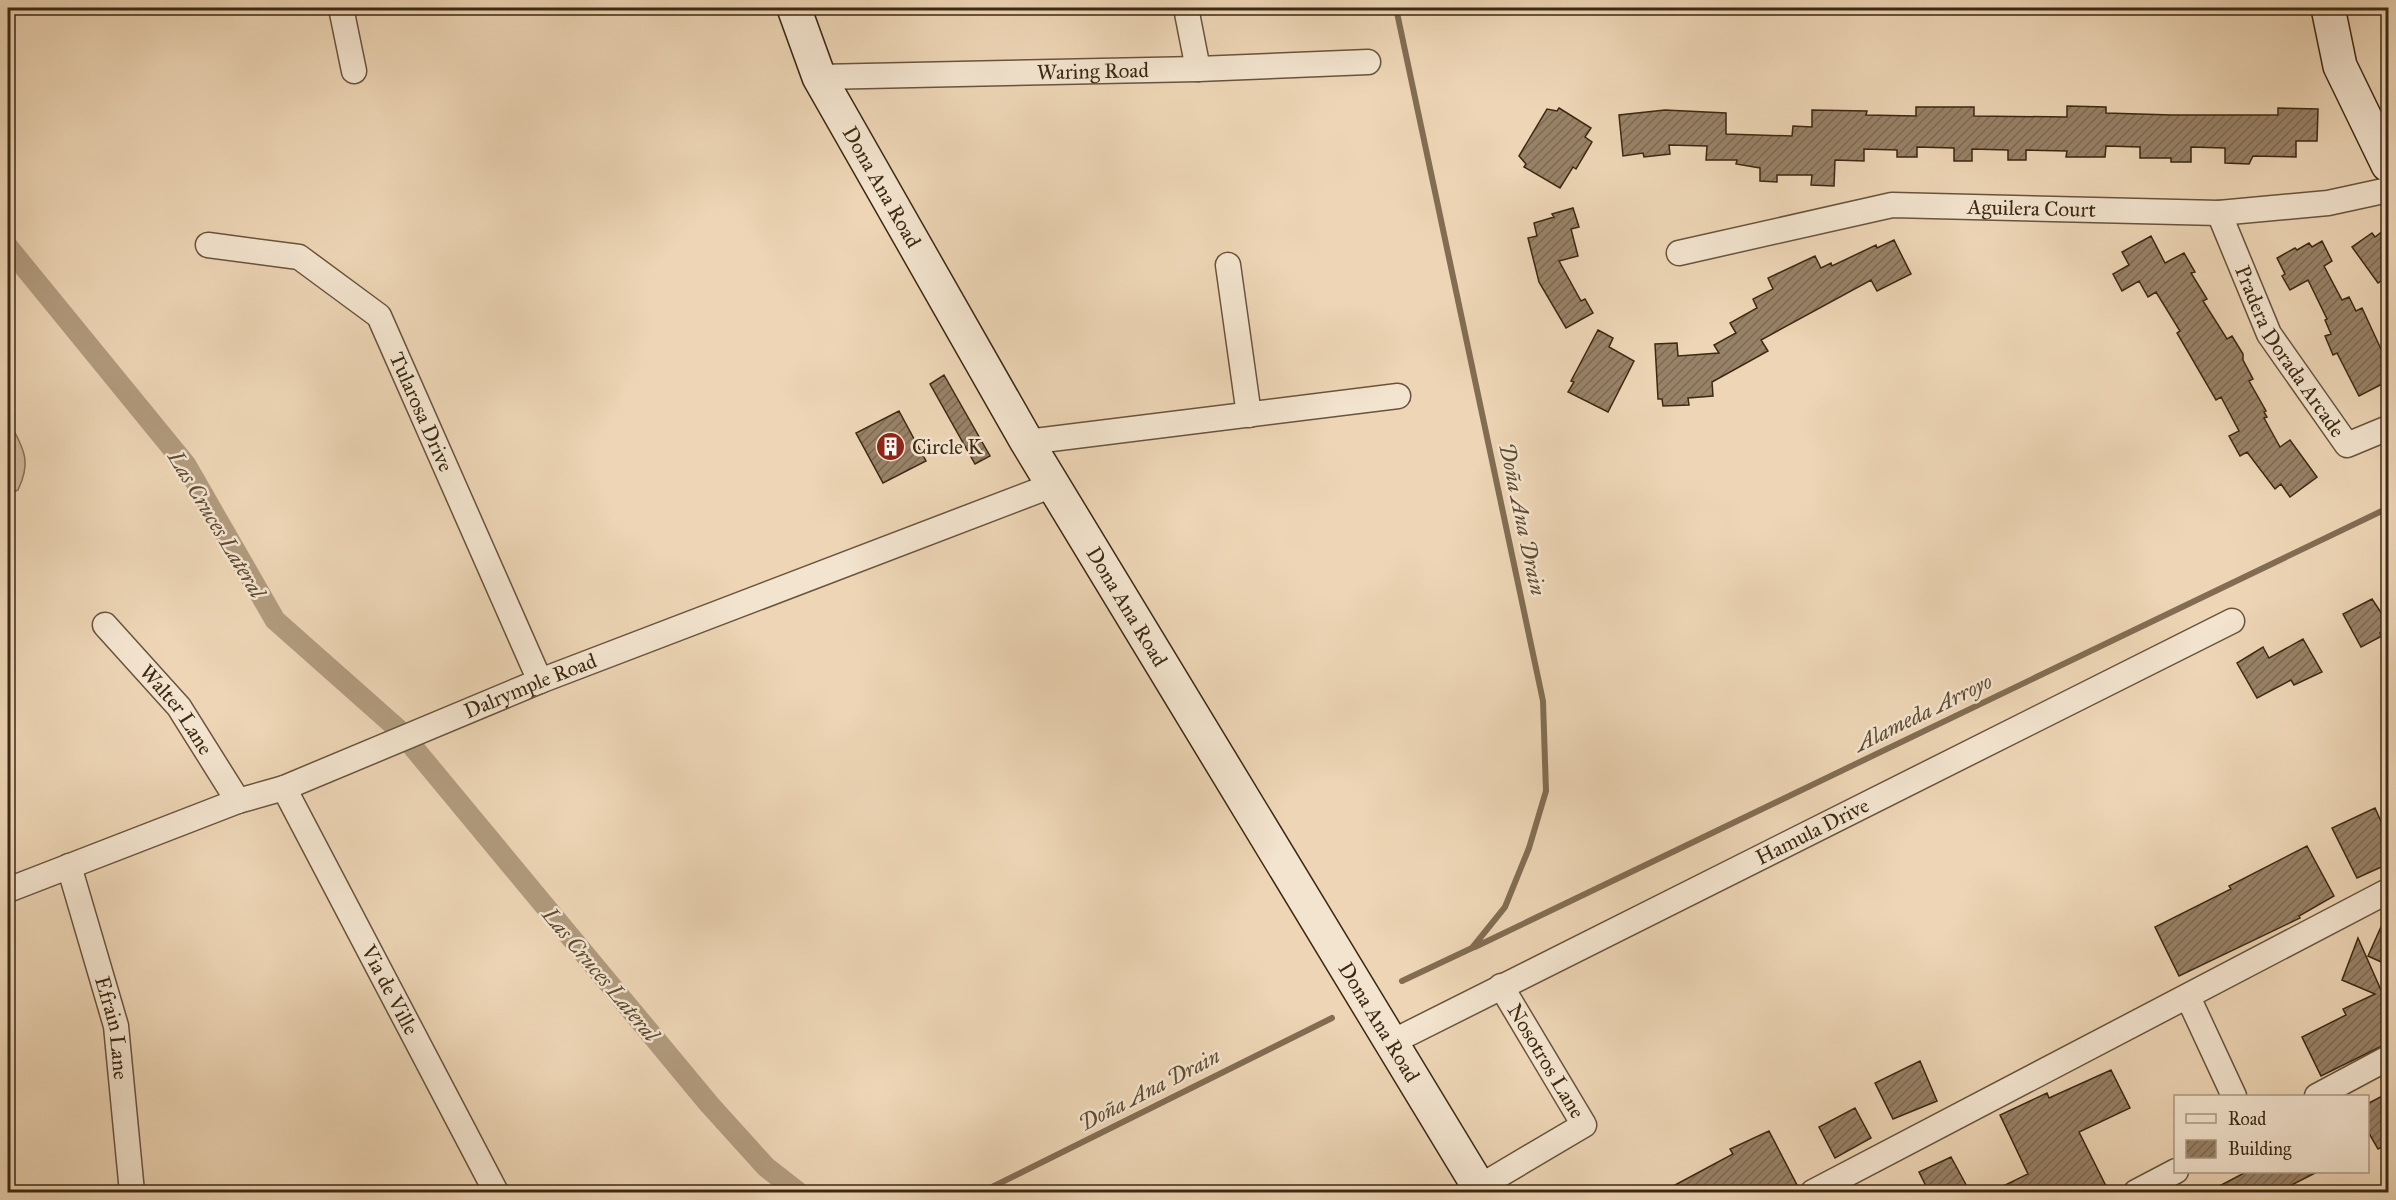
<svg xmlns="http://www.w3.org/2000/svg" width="2396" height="1200" viewBox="0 0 2396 1200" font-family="'IM FELL Great Primer',serif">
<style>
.pitch{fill:#cfb899;stroke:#867056;stroke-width:1.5}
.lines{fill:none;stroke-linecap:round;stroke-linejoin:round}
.stream{stroke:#826d53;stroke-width:6}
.canal{stroke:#b19b7e;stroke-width:21}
.building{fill:url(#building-hatch);stroke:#3c2913;stroke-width:1.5}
.street-casing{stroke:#68543c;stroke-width:27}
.secondary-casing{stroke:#3c2913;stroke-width:36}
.street{stroke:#f3e4cf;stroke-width:24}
.secondary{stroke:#f3e4cf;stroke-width:33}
.labels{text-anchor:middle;stroke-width:5;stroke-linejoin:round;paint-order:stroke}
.street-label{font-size:21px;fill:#3c2913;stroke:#f3e4cf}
.poi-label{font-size:21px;fill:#3c2913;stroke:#f3e4cf;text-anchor:start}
.water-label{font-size:22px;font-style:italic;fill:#5f4b33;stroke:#f3e4cf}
</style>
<defs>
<pattern id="building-hatch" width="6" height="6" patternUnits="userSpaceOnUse" patternTransform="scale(1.5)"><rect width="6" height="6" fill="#988267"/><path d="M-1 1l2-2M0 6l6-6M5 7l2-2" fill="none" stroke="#7d6a54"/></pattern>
</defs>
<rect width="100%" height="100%" fill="#edd5b5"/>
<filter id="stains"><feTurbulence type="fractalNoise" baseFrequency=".00333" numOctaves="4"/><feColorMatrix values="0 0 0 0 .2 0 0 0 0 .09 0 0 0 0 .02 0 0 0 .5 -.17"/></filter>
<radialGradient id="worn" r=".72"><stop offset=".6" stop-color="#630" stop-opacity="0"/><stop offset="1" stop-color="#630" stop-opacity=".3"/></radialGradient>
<!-- pitch -->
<path class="pitch" d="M8 419C22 447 33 459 18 490L8 495Z"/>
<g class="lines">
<!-- stream -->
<path class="stream" d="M1396 8 1543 701 1546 791 1529 848 1505 907 1472 948 1402 981
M1475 947 2388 508
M982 1192 1332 1018"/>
<!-- canal -->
<path class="canal" d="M8 247 186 465 275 620 398 729
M413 747 709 1104 766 1167 798 1192"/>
</g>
<!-- building -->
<path class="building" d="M2067 106 2106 107V113L2172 115H2278V108L2318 109 2317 141H2296V157L2253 156 2249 164 2225 163V148L2191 147V162H2171V158H2140V147L2106 146 2105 157H2066L2067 151 2026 150V160H2008V150L1972 149V161H1954V148L1917 147V157H1897V150L1864 149V161L1835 160 1834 186 1811 185 1812 175H1777V182L1760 181V168L1736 164 1737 160H1706L1707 146 1669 145 1670 154 1644 157 1643 153 1623 156 1619 115 1665 110 1726 113V134L1792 136 1793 126 1812 127V110L1867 111 1866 115 1916 116V107H1974V116L2067 117Z
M1559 108 1591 128 1585 137 1592 142 1576 169 1573 167 1560 188 1524 167 1526 164 1519 156 1547 109 1557 111Z
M1573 208 1579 227 1571 229 1578 256 1559 261 1581 301 1585 299 1593 313 1566 328 1539 282 1528 238 1537 236 1534 223 1554 217 1552 214Z
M2388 227V276L2378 283 2352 247 2372 233 2375 237Z
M2151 236 2165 263 2184 253 2195 272 2191 273 2207 299 2203 301 2227 339 2232 336 2243 354V360L2253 379 2249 381 2266 411 2264 412 2267 417 2264 418 2280 447 2290 440 2317 477 2290 497 2281 484 2275 489 2247 452 2240 456 2229 436 2239 431 2221 397 2216 400 2177 333 2180 331 2156 292 2148 297 2139 281 2122 291 2113 274 2129 265 2122 252Z
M1894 240 1911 274 1877 291 1871 280 1761 340 1768 351 1712 382 1713 396 1688 398 1689 405 1663 406 1662 399H1658L1655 344 1677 343 1678 356 1719 353 1714 345 1736 333 1730 323 1757 308 1753 299 1773 289 1768 278 1815 256 1821 268 1831 263 1832 266 1876 245 1877 248Z
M2322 241 2332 261 2324 266 2342 300 2349 297 2356 311 2362 308 2381 349 2388 345V381L2359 396 2337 353 2333 355 2325 336 2331 334 2325 320 2327 319 2308 280 2290 290 2282 276 2285 274 2277 258 2295 248 2297 250 2309 243 2312 247Z
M1598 330 1613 338 1609 347 1634 361 1608 412 1568 392 1574 382 1571 381Z
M944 375 990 456 975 464 930 384Z
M899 411 926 461 883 483 856 433Z
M2372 599 2388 623V628L2380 633 2382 636 2361 647 2343 614Z
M2303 639 2322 672 2294 685 2291 680 2257 698 2237 663 2263 647 2269 658Z
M2375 808 2388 837V864L2357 878 2332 828Z
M2307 846 2334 896 2299 916 2300 918 2179 976 2155 927 2231 889 2229 886Z
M2388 911V965L2368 956Z
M2358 938 2388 1006V1043L2321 1076 2302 1037 2346 1015 2343 1009 2375 994 2342 980Z
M1920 1061 1937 1101 1893 1119 1875 1083Z
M2111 1070 2130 1108 2079 1132 2109 1192H1991L2028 1174 2000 1115 2047 1093 2049 1098Z
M2388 1093V1144L2378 1149 2367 1130V1104Z
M1855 1108 1871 1138 1835 1158 1819 1127Z
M1769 1131 1797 1185 1783 1192H1662L1733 1154 1730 1149Z
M1951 1157 1970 1192H1929L1919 1172Z
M2246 1172H2317L2278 1192H2208Z"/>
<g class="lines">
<defs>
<g id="street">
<path d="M341 8 354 71"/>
<path d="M1186 8 1198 69"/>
<path id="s1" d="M819 77 1198 69 1368 62"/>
<path id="s2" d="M2219 213 2269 334 2347 445 2388 428"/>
<path id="s3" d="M208 245 299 257 379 316 540 681"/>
<path id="s4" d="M1679 253 1892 205 2219 213 2328 203 2388 190"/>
<path d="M1228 265 1249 415"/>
<path d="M1027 442 1398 396"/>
<path id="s5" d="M105 625 179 707 238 801"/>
<path id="s6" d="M284 788 496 1192"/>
<path id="s7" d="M69 866 116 1026 132 1192"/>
<path id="s8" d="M8 890 238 801 284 788 540 681 1053 485"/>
<path d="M2188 997 2234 1096"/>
<path id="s9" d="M1392 1042 2232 621"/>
<path d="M2317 1096 2388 1058"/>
<path d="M1479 1187 1584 1125 1501 986"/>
<path d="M1813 1192 2388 891"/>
<path d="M2136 1192 2176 1171"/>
</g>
<g id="secondary">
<path id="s10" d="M794 8 819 77 1027 442 1482 1192"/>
<path d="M2328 8 2340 66 2388 165"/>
</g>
</defs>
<!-- street casing -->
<use href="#street" class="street-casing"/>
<!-- secondary casing -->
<use href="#secondary" class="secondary-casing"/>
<!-- street -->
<use href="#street" class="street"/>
<!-- secondary -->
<use href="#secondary" class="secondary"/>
</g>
<!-- icons -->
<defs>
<symbol id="building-disc" viewBox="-11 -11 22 22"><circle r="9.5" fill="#8f2418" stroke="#f3e4cf"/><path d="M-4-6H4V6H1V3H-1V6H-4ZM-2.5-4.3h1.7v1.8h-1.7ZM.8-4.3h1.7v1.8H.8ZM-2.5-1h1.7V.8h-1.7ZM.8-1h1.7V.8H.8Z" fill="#fff"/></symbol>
</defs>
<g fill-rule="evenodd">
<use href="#building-disc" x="874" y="430" width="33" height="33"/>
</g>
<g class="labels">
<!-- street labels -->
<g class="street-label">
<text dy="7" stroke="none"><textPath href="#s1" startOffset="274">Waring Road</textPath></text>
<text dy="7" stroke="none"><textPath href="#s10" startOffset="200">Dona Ana Road</textPath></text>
<text dy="7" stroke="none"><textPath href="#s4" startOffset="358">Aguilera Court</textPath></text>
<text dy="7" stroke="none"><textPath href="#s2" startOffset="156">Pradera Dorada Arcade</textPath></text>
<text dy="7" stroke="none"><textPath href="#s3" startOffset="296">Tularosa Drive</textPath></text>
<text dy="7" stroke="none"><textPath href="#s10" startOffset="686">Dona Ana Road</textPath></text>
<text dy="7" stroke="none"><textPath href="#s8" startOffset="561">Dalrymple Road</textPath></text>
<text dy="7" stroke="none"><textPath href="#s5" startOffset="111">Walter Lane</textPath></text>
<text dy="7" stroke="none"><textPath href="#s9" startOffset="470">Hamula Drive</textPath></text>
<text dy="7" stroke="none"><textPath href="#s6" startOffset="228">Via de Ville</textPath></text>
<text dy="7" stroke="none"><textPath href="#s10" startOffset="1172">Dona Ana Road</textPath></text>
<text dy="7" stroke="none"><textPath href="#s7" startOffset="168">Efrain Lane</textPath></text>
<text transform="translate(1546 1061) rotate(59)" y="7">Nosotros Lane</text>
</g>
<!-- poi labels -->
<g class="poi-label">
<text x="912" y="454">Circle K</text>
</g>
<!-- water labels -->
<g class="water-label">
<text transform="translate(1523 519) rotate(78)" y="8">Doña Ana Drain</text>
<text transform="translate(217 524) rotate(59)" y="8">Las Cruces Lateral</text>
<text transform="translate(1923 712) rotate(-26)" y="8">Alameda Arroyo</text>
<text transform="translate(601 974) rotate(50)" y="8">Las Cruces Lateral</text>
<text transform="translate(1149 1089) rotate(-27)" y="8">Doña Ana Drain</text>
</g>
</g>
<!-- margin -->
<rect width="2396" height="1200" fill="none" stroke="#edd5b5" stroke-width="30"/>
<rect x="9" y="9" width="2378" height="1182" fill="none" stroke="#3c2913" stroke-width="3"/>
<rect x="15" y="15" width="2366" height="1170" fill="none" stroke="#3c2913" stroke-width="1.5"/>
<!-- legend -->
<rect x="2174" y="1095" width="195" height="78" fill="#f3e4cf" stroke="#aa9984" stroke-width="1.5"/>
<rect x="2186" y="1114" width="30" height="9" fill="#f3e4cf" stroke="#aa9984" stroke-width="1.5"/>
<text x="2228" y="1125" font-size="18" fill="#3c2913">Road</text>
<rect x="2186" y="1140" width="30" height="18" fill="url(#building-hatch)" stroke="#aa9984" stroke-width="1.5"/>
<text x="2228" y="1155" font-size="18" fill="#3c2913">Building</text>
<rect width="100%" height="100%" filter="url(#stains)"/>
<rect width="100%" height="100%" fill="url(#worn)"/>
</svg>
